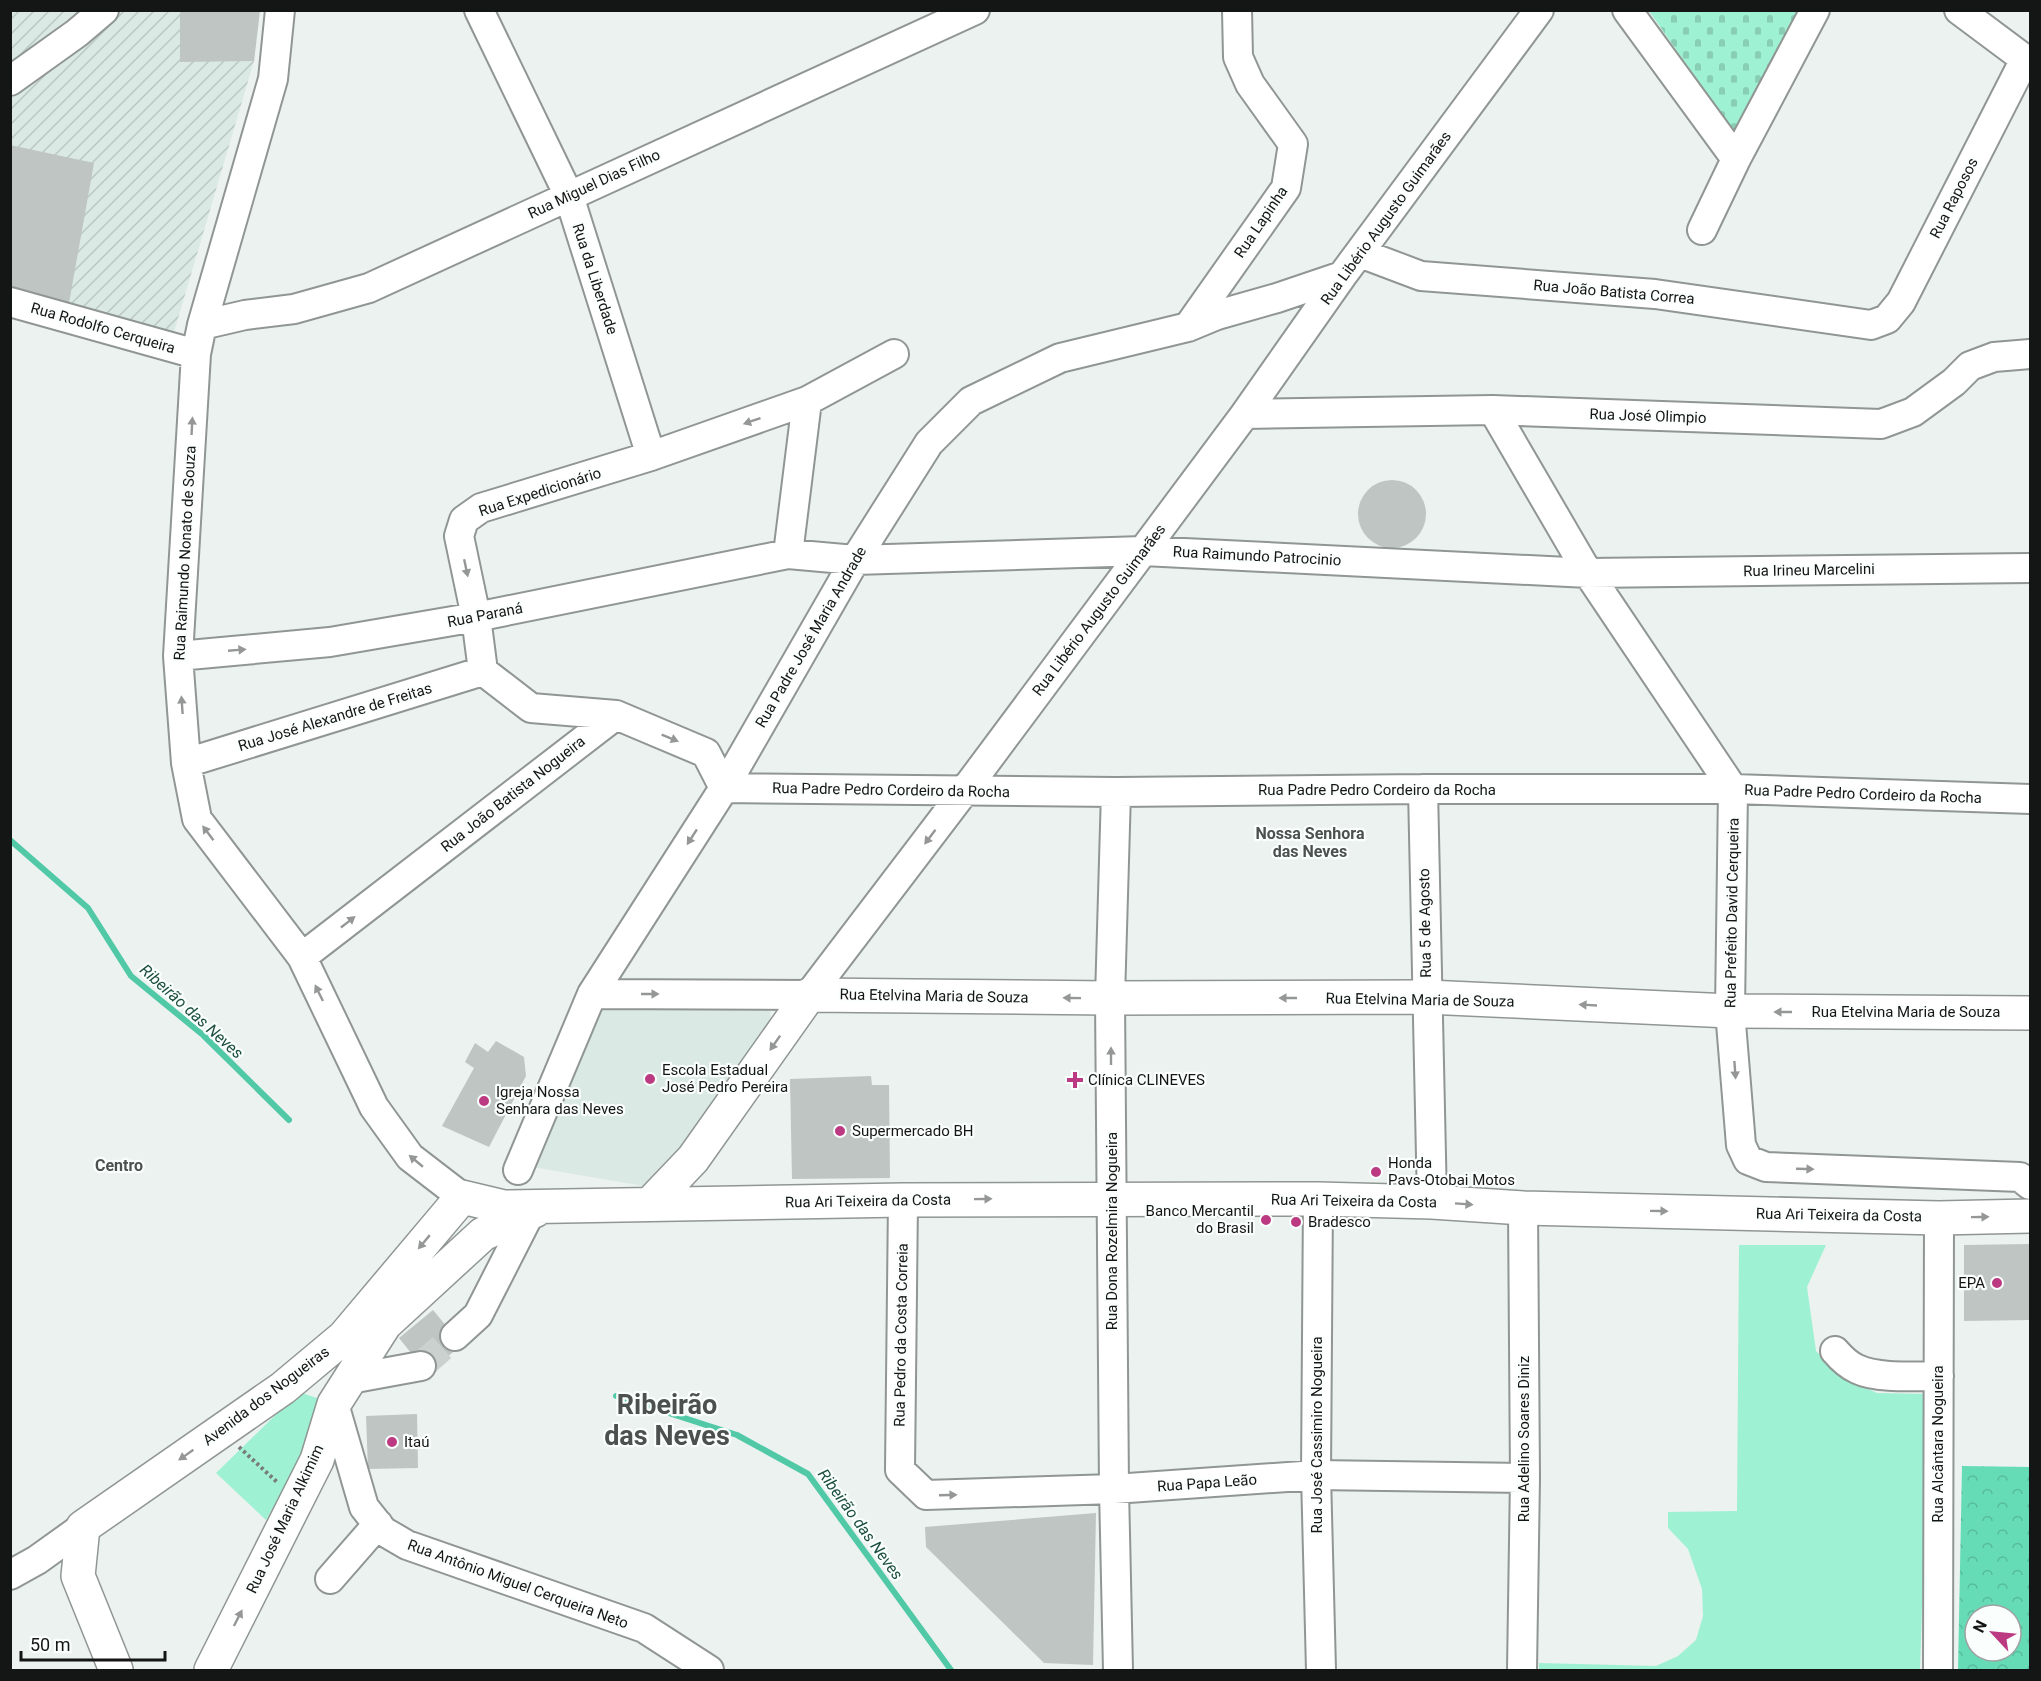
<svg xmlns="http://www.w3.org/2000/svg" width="2041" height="1681" viewBox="0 0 2041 1681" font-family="Roboto,sans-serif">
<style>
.built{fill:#dae9e3}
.industrial{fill:url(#industrial-furrows)}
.forest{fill:url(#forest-crowns);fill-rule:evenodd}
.cemetery{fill:url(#cemetery-stones)}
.park{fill:#9ff1d4}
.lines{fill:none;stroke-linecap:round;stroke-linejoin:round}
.stream{stroke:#51c9a6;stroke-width:6}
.building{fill:#bfc5c2}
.minor-tunnel{stroke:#cbd1ce;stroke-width:28;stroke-dasharray:28 14;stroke-linecap:butt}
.minor-casing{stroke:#909693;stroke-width:32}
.highway-casing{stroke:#909693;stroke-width:36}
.path{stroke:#777c7a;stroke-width:4;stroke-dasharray:3 3;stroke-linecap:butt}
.minor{stroke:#fff;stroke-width:28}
.highway{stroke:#fff;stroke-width:33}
.oneway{fill:#959696}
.poi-dot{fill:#bc3a82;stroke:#fafffd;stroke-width:2}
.labels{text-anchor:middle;stroke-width:4.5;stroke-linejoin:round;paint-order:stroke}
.street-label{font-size:15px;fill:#141615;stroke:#fafffd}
.poi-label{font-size:15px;fill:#141615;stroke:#fafffd;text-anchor:start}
.neighbourhood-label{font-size:16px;font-weight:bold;fill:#4c514f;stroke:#fafffd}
.water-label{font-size:16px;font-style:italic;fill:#1c4e3f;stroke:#fafffd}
.town-label{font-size:27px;font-weight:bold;fill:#4c514f;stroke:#fafffd}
</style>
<defs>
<pattern id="industrial-furrows" width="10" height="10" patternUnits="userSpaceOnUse" patternTransform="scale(1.5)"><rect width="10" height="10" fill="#dae9e3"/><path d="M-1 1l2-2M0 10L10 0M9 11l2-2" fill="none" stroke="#bac7c2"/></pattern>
<pattern id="forest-crowns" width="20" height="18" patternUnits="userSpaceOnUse" patternTransform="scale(1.5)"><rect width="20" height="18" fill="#65dbb6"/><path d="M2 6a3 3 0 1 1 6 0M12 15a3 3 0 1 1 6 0" fill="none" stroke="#57bb9c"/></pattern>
<pattern id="cemetery-stones" width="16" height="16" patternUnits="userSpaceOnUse" patternTransform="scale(1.5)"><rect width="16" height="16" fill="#9ff1d4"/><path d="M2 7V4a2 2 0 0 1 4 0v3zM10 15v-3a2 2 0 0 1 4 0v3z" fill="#88ceb5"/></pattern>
</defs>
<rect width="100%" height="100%" fill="#ebf2ef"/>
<!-- built -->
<path class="built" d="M596 1007H770L771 1027 693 1132 650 1187 532 1167Z"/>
<!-- industrial -->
<path class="industrial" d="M10 11H260L254 61 174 332 11 288Z"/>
<!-- forest -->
<path class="forest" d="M1962 1466 2030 1467V1670H1958ZM1975 1615H2011V1651H1975Z"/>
<!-- cemetery -->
<path class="cemetery" d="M1649 11H1804L1735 134Z"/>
<!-- park -->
<path class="park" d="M1739 1245H1826L1807 1287 1816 1351 1841 1376 1877 1393 1929 1394 1920 1670H1539V1663L1656 1666 1678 1656 1696 1640 1703 1616 1702 1589 1688 1549 1668 1528V1512L1737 1511Z
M299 1392 317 1398V1429L266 1520 216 1473Z"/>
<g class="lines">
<!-- stream -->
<path class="stream" d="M10 840 88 908 131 976 203 1035 289 1120
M616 1396 737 1435 808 1474 951 1670"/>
</g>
<!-- building -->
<path class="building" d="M180 10H260L254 61 180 62Z
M10 145 94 163 69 303 10 288Z
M1358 514a34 34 0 1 1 68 0a34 34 0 1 1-68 0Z
M496 1041 524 1057 526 1076 489 1147 442 1126 474 1068 465 1062 475 1043 488 1052Z
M871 1076 872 1085H889L890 1178 792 1179 790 1079Z
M2030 1244V1320L1964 1321V1245Z
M433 1310 462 1345 427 1373 399 1338Z
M417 1414 418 1468 368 1469 366 1416Z
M1096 1513 1093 1665 1044 1663 926 1547 925 1527Z"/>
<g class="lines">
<!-- minor-tunnel -->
<path class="minor-tunnel" d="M421 1366 455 1336"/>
<defs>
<path id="minor" d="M280 10 273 79 202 325 196 354 178 656 186 763 197 819 302 957 374 1107 410 1157 462 1197
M479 10 569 196 651 456
M1627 10 1736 159
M1959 10 2030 63
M10 81 77 33 104 10
M1702 230 1736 159 1815 10
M1360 253 1421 276 1655 294 1871 325 1887 319 1901 302 2025 59
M10 302 196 354
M202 325 245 315 294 309 369 288 975 10
M1188 327 1286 188 1293 144 1250 84 1238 57 1237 10
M1493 410 1588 573 1733 789 1730 1011 1741 1145 1748 1160 1766 1167 2020 1177 2030 1185
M1245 414 1493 410 1881 424 1913 412 1954 382 1970 366 1994 357 2030 354
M788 554 807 401
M178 656 330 642 476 617 788 554 855 560 1143 551 1588 573 2030 568
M186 763 483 671
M724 788 1116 792 1423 789H1733L2030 799
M724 788 706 753 616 715 531 708 483 671 476 617 459 536 464 520 481 508 651 456 807 401 894 354
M1423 789 1432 1202
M1116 792 1110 998 1114 1489 1118 1670
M302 957 616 715
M592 994 809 995 965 790 1245 414 1342 276 1539 10
M518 1170 592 994 724 788 855 560 929 443 971 401 1060 358 1188 327 1217 315 1277 298 1342 276
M1318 1199 1316 1475 1321 1670
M903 1200 900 1470 926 1495 1114 1489 1316 1475 1525 1478
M455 1336 478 1315 530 1213
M1835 1351C1841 1358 1848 1365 1857 1369 1878 1379 1915 1376 1939 1376
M350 1379 421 1366
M334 1404 364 1507 383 1531 407 1545 644 1628 709 1670
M10 1575 37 1560 83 1527
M330 1579 378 1524
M1522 1670 1525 1478 1523 1208
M1938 1670 1939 1218"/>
<path id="highway" d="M462 1197 504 1207 903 1200 1318 1199 1432 1202 1523 1208 1939 1218 2030 1216
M651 1203 693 1159 809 995 1110 998 1427 997 1730 1011 2030 1013
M116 1670 78 1576 83 1527 283 1388 344 1337 462 1197
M211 1670 317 1460 334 1404 385 1324 483 1234 536 1210"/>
</defs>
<!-- minor casing -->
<use href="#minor" class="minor-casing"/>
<!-- highway casing -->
<use href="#highway" class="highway-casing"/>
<!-- path -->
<path class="path" d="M239 1447 278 1483"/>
<!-- minor -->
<use href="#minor" class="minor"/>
<!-- highway -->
<use href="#highway" class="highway"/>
</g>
<!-- one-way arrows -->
<defs><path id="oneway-solid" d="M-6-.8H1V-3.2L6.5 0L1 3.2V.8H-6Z" transform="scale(1.5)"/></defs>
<g class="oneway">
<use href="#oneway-solid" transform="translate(752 421) rotate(161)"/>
<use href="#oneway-solid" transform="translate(192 426) rotate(-87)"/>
<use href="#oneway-solid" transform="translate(466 568) rotate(78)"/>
<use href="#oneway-solid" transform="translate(237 650) rotate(-5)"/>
<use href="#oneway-solid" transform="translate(182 705) rotate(-94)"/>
<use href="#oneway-solid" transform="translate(670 738) rotate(22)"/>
<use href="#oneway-solid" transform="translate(208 833) rotate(-127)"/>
<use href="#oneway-solid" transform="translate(692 837) rotate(123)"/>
<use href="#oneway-solid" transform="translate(930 837) rotate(127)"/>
<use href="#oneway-solid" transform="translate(348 922) rotate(-38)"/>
<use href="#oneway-solid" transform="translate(319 993) rotate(-116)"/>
<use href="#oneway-solid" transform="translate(650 994)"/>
<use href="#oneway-solid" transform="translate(1072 998) rotate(-179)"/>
<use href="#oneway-solid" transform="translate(1288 998) rotate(180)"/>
<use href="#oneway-solid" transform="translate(1588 1005) rotate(-177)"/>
<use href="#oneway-solid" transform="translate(1783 1012) rotate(-180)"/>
<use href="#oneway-solid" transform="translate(775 1043) rotate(125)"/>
<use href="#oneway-solid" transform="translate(1111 1056) rotate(-90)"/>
<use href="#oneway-solid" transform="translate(1735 1070) rotate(86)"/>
<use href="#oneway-solid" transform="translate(416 1161) rotate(-140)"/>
<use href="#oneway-solid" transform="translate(1805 1169) rotate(2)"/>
<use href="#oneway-solid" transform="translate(983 1199) rotate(-1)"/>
<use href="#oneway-solid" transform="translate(1464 1204) rotate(4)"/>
<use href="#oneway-solid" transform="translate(1659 1211) rotate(1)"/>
<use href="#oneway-solid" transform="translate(1980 1217) rotate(-1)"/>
<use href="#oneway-solid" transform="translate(424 1242) rotate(130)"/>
<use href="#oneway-solid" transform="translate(186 1455) rotate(145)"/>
<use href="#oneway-solid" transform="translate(948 1495) rotate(-2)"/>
<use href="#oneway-solid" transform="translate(238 1618) rotate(-63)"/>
</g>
<!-- markers -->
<g class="poi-dot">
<circle cx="650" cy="1079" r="6"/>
<path d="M1072 1071h6v6h6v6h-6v6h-6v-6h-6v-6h6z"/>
<circle cx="484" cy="1101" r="6"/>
<circle cx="840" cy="1131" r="6"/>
<circle cx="1376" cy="1172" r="6"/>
<circle cx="1266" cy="1220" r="6"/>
<circle cx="1296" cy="1222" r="6"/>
<circle cx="1997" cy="1283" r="6"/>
<circle cx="392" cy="1442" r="6"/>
</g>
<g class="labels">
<!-- street labels -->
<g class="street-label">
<text transform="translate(594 184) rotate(-25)" y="5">Rua Miguel Dias Filho</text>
<text transform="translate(1954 198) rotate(-63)" y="5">Rua Raposos</text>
<text transform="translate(1386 218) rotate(-54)" y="5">Rua Libério Augusto Guimarães</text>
<text transform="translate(1261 222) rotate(-56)" y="5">Rua Lapinha</text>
<text transform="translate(595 279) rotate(72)" y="5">Rua da Liberdade</text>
<text transform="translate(1614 292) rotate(5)" y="5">Rua João Batista Correa</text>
<text transform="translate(103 328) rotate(16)" y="5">Rua Rodolfo Cerqueira</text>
<text transform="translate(1648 416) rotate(2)" y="5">Rua José Olimpio</text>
<text transform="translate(540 492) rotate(-18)" y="5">Rua Expedicionário</text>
<text transform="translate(185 553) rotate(-87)" y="5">Rua Raimundo Nonato de Souza</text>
<text transform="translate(1257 556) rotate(3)" y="5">Rua Raimundo Patrocinio</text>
<text transform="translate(1809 570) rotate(-1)" y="5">Rua Irineu Marcelini</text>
<text transform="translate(1099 610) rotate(-53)" y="5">Rua Libério Augusto Guimarães</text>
<text transform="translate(485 615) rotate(-11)" y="5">Rua Paraná</text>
<text transform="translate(811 637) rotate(-60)" y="5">Rua Padre José Maria Andrade</text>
<text transform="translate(335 717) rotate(-17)" y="5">Rua José Alexandre de Freitas</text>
<text transform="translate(891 790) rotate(1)" y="5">Rua Padre Pedro Cordeiro da Rocha</text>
<text x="1377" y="795">Rua Padre Pedro Cordeiro da Rocha</text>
<text transform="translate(513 794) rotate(-38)" y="5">Rua João Batista Nogueira</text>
<text transform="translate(1863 794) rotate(2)" y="5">Rua Padre Pedro Cordeiro da Rocha</text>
<text transform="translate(1732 913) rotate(-89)" y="5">Rua Prefeito David Cerqueira</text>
<text transform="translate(1425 923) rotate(-91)" y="5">Rua 5 de Agosto</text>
<text transform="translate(934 996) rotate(1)" y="5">Rua Etelvina Maria de Souza</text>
<text transform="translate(1420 1000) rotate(1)" y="5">Rua Etelvina Maria de Souza</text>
<text x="1906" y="1017">Rua Etelvina Maria de Souza</text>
<text transform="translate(868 1201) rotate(-1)" y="5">Rua Ari Teixeira da Costa</text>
<text transform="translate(1354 1201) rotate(1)" y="5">Rua Ari Teixeira da Costa</text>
<text transform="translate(1839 1215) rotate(1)" y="5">Rua Ari Teixeira da Costa</text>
<text transform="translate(1112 1231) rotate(-90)" y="5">Rua Dona Rozelmira Nogueira</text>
<text transform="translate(901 1335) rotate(-89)" y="5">Rua Pedro da Costa Correia</text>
<text transform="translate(266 1396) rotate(-37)" y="5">Avenida dos Nogueiras</text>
<text transform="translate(1317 1435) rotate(-90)" y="5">Rua José Cassimiro Nogueira</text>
<text transform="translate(1524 1439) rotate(-90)" y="5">Rua Adelino Soares Diniz</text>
<text transform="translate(1938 1444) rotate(-90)" y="5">Rua Alcântara Nogueira</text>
<text transform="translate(1207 1483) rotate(-4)" y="5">Rua Papa Leão</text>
<text transform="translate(285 1519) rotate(-65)" y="5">Rua José Maria Alkimim</text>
<text transform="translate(518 1584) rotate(20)" y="5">Rua Antônio Miguel Cerqueira Neto</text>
</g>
<!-- poi labels -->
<g class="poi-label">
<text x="662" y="1075">Escola Estadual<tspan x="662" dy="17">José Pedro Pereira</tspan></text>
<text x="1088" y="1085">Clínica CLINEVES</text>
<text x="496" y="1097">Igreja Nossa<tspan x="496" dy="17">Senhara das Neves</tspan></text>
<text x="852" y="1136">Supermercado BH</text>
<text x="1388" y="1168">Honda<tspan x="1388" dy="17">Pavs-Otobai Motos</tspan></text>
<text x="1254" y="1216" text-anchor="end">Banco Mercantil<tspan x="1254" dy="17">do Brasil</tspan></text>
<text x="1308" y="1227">Bradesco</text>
<text x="1985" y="1288" text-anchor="end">EPA</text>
<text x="404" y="1447">Itaú</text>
</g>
<!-- neighbourhood labels -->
<g class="neighbourhood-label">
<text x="1310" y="839">Nossa Senhora<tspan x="1310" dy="18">das Neves</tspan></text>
<text x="119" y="1171">Centro</text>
</g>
<!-- water labels -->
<g class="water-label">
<text transform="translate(192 1011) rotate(42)" y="6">Ribeirão das Neves</text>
<text transform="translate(861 1524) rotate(54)" y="6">Ribeirão das Neves</text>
</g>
<!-- town labels -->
<g class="town-label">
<text x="667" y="1414">Ribeirão<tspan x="667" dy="31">das Neves</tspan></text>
</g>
</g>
<!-- border -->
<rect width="2041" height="1681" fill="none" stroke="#141615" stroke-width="24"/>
<!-- north arrow -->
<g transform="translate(1993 1633) rotate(296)"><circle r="28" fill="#fafffd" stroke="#9ea2a0" stroke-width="1.5"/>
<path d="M0-4.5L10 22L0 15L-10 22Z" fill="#bc3a82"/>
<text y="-9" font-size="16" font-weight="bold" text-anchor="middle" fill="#141615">N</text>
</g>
<!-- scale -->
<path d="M21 1651v9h144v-9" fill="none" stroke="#141615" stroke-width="3"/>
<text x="30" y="1651" font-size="18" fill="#141615" stroke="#fafffd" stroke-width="4.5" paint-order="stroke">50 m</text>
</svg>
